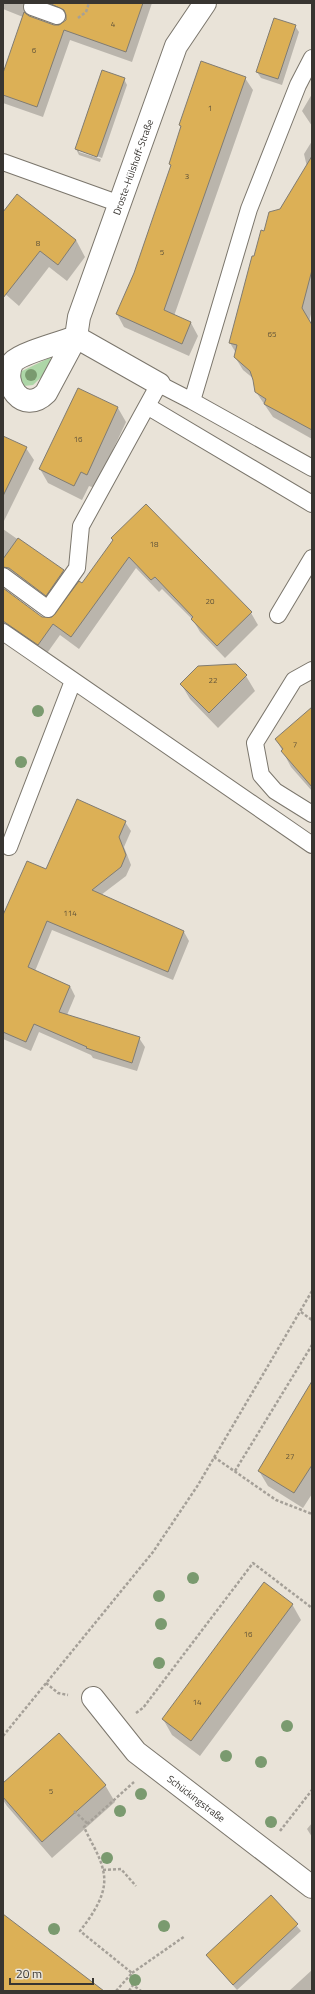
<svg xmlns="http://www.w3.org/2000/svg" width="315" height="1994" viewBox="0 0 315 1994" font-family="'Titillium Web',sans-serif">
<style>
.green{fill:#add6a7}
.shadow{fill:#0003;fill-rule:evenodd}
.building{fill:#dcb056;stroke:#817c72}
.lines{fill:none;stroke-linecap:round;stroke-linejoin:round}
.service-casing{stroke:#7b766c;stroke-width:18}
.minor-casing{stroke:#7b766c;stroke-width:24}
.path{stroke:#a5a098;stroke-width:2.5;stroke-dasharray:3 2;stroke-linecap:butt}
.service{stroke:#fff;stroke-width:16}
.minor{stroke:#fff;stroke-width:22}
.tree{fill:#7a9a6f}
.labels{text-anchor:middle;stroke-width:3;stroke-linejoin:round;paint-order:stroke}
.number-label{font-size:8px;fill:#61543a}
.street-label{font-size:10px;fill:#383531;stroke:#e9e3d8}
</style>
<rect width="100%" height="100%" fill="#e9e3d8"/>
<!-- green -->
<path class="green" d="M49 358 54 359 55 364 33 385 24 386 18 380 20 372Z"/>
<!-- shadow -->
<path class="shadow" d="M3 3H152L132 62 70 40 43 117 3 103V76L23 17 3 9ZM31 7 49 11 68 18 63 24 54 26 29 17Z
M295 26 299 32 282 85 261 78 257 72Z
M245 78 253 90 174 316 191 323 198 336 189 356 124 327 117 314 134 274 172 166 170 164 181 128 180 125Z
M124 79 127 85 102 158 79 149V152L101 159 100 162 79 155 76 149Z
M312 94V126L302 111Z
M312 141V310L309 322 312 327V439L273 417 256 392 254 379 243 370 235 357 236 353 230 343 254 259 265 232 307 167 304 154Z
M17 195 76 240 85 257 67 281 49 267 19 306 3 292V213Z
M78 389 118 408 126 422 95 488 89 486 82 500 48 483 40 469Z
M3 437 26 448 34 460 3 523Z
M3 529 63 571 70 584 53 607 3 582Z
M114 541 251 613 258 625 225 658 200 632 193 620 162 589 159 592 136 568 79 649 60 635 45 656 3 626V589L42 618 52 619 82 585Z
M246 676 255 691 218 728 190 699 181 684Z
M312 708V791L291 767 276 739Z
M125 822 131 831 124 847 131 865 126 876 101 895 184 932 189 941 173 980 52 930 35 971 70 986 75 996 67 1015 139 1038 145 1047 137 1071 93 1058 91 1055 39 1032 31 1051 3 1039V919L46 871Z
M312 1399V1494L303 1508 268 1486 259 1471Z
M292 1604 301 1620 200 1756 172 1735 163 1719Z
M3 1784 105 1785 115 1802 52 1858 7 1806 3 1800Z
M312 1823V1837L307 1829Z
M271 1896 301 1931 237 1990 207 1956Z
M312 1970V1991H289Z"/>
<!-- building -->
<path class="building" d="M49 3H143L126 52 64 30 37 107 3 95V73L24 12 29 16 54 25H59L66 20V15L64 10Z
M274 18 296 25 278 79 256 72Z
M201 61 246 77 164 310 191 322 182 344 116 314 134 273 162 191 171 165 169 164 181 126 179 125Z
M102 70 125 78 97 157 75 149Z
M312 156V270L302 308 312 325V430L264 404 266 399 255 392 253 380 250 371 234 357 237 345 229 343 252 256H254L261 230 264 231 269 212 280 209Z
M17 194 76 240 58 265 40 251 3 298V212Z
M78 388 118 407 87 475 81 472 74 486 39 469Z
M3 436 27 447 3 496Z
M146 504 252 612 217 646 191 619 193 617 155 577 151 580 129 557 71 637 53 624 38 645 3 621V588L42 617H52L79 581 82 583 113 540 111 538Z
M18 538 64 570 46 596 9 568 3 567V559Z
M236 664 247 675 209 713 180 684 198 666Z
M312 707V787L281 751 283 749 275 739Z
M77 799 126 821 119 837 126 855 121 867 92 890 184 931 168 972 47 921 28 967 70 986 59 1012 140 1037 132 1063 86 1048 87 1047 34 1024 26 1042 3 1032V915L27 861 46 869Z
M312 1381V1465L294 1493 258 1471Z
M264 1582 293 1604 191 1741 162 1719Z
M59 1733 106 1785 42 1842 3 1797V1783Z
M271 1895 298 1924 233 1985 206 1955Z
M3 1914 104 1991H3Z"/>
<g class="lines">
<defs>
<path id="service" d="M33 3 32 7 57 16
M3 162 120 204
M192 401 249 209 298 85 312 58
M147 406 312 504
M3 576 48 609 77 568 81 526 159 384 192 401 312 468
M278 615 312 558
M3 632 312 845
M312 670 294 680 255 743 261 775 275 791 312 814
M9 847 73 681"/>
<g id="minor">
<path id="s1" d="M159 384 76 337C63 342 21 353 13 362 0 383 23 416 46 393L76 337 79 317 176 46 205 3"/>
<path id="s2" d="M93 1698 136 1752 312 1887"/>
</g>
</defs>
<!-- service casing -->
<use href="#service" class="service-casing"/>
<!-- minor casing -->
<use href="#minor" class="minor-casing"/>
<!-- path -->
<path class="path" d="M78 18 86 12 89 3
M301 1312 312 1320
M214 1457 276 1500 312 1514
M235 1471 312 1345
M46 1683 58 1693 68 1695
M136 1713 143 1708 253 1563 312 1608
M3 1736 153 1552 198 1485 312 1291
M74 1811 88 1824
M280 1831 312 1790
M103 1870 121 1869 136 1886
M132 1973 185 1936
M116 1991 132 1973 80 1931C93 1914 109 1892 103 1870 100 1855 90 1841 84 1827L134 1782
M129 1991 133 1985 141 1991"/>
<!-- service -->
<use href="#service" class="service"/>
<!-- minor -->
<use href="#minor" class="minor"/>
</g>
<!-- trees -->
<g class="tree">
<circle cx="31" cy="375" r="6"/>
<circle cx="38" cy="711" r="6"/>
<circle cx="21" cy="762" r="6"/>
<circle cx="193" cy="1578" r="6"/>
<circle cx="159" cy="1596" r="6"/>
<circle cx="161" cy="1624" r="6"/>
<circle cx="159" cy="1663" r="6"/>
<circle cx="287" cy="1726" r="6"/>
<circle cx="226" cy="1756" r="6"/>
<circle cx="261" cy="1762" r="6"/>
<circle cx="141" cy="1794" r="6"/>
<circle cx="120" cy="1811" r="6"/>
<circle cx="271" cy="1822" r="6"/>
<circle cx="107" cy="1858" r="6"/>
<circle cx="164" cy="1926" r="6"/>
<circle cx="54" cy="1929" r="6"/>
<circle cx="135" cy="1980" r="6"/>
</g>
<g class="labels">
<!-- number labels -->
<g class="number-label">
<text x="113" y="27">4</text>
<text x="34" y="53">6</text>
<text x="210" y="111">1</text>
<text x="187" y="179">3</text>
<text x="38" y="246">8</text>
<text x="162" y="255">5</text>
<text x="272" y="337">65</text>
<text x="78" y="442">16</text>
<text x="154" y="547">18</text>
<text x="210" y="604">20</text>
<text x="213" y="683">22</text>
<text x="295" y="747">7</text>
<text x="70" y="916">114</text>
<text x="290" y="1459">27</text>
<text x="248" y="1637">16</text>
<text x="197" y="1705">14</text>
<text x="51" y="1794">5</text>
</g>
<!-- street labels -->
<g class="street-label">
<text dy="4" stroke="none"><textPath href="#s1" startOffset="475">Droste-Hülshoff-Straße</textPath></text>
<text dy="4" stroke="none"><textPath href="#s2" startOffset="145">Schückingstraße</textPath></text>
</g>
</g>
<!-- border -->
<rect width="315" height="1994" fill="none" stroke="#383531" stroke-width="8"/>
<!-- scale -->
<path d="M10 1978v6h83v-6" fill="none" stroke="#383531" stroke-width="2"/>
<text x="16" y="1978" font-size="12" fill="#383531" stroke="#e9e3d8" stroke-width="3" paint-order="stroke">20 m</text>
</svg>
